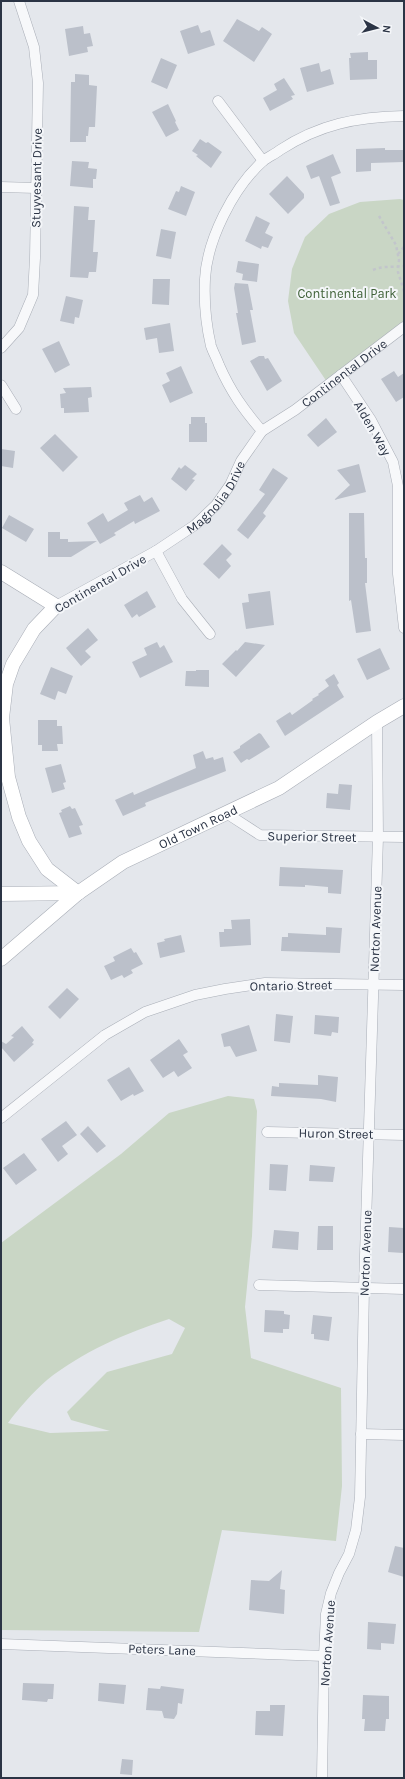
<svg xmlns="http://www.w3.org/2000/svg" width="405" height="1779" viewBox="0 0 405 1779" font-family="Karla,sans-serif">
<style>
.green{fill:#c9d6c5;fill-rule:evenodd}
.building{fill:#bbc0ca}
.lines{fill:none;stroke-linecap:round;stroke-linejoin:round}
.street-casing{stroke:#a9aeb7;stroke-width:11}
.secondary-casing{stroke:#a9aeb7;stroke-width:15}
.path{stroke:#c2c5cb;stroke-width:2.5;stroke-dasharray:3 3;stroke-linecap:butt}
.street{stroke:#f7f8fa;stroke-width:10}
.secondary{stroke:#fff;stroke-width:14}
.labels{text-anchor:middle;stroke-width:4;stroke-linejoin:round;paint-order:stroke}
.street-label{font-size:13px;fill:#2b3445;stroke:#f4f6f9}
.park-label{font-size:13px;fill:#3f6138;stroke:#f4f6f9}
</style>
<rect width="100%" height="100%" fill="#e4e7ec"/>
<!-- green -->
<path class="green" d="M400 199 404 200V321L327 382 294 333 288 301 292 269 305 237 329 214 360 202Z
M228 1096 254 1099 257 1111 252 1236 245 1307 251 1358 341 1388 342 1486 336 1541 222 1530 199 1632 1 1630V1243L121 1154 169 1113ZM169 1319 185 1328 172 1354 107 1372 67 1412 71 1420 110 1431 50 1433 8 1423C18 1409 34 1391 47 1380 82 1352 126 1333 169 1319Z"/>
<!-- building -->
<path class="building" d="M237 19 259 31 262 27 272 34 254 62 223 41Z
M198 25 201 33 210 30 215 45 188 54 180 31Z
M83 26 84 34 90 33 93 46 87 47 88 52 69 56 65 29Z
M368 52V60H377V79L350 80 349 58H351L350 53Z
M161 58 177 65 167 89 151 82Z
M319 63 321 72 330 69 334 84 307 92 300 68Z
M75 74 89 75V85L97 86 95 127H89L88 136H86V142H70L71 82H75Z
M284 78 295 95 291 96 293 99 270 111 263 98 277 90 274 84Z
M168 104 176 121 175 122 179 130 166 137 152 112Z
M200 139 206 143 208 142 222 152 211 168 196 156 198 155 192 151Z
M385 148V150H404V162L371 163V171L356 172V149Z
M333 154 341 173 331 177 340 203 330 206 319 176 311 179 306 166Z
M72 161 89 162 88 168 97 169 96 179H93V188L70 186Z
M287 176 304 194V198L288 214 269 194Z
M181 186 195 192 186 216 168 209 176 191 179 192Z
M74 206 89 207 88 220H95L93 252H98L96 272H89L88 278 70 277Z
M256 216 270 223 265 233 273 237 268 248 262 246 261 249 245 241Z
M161 229 176 232 171 259 156 256Z
M238 261 259 264 257 282 242 280 243 274 236 272Z
M153 279H170L169 305 152 304Z
M235 283 248 284 253 310H250L256 342 242 345 236 313H238L234 288Z
M66 296 83 300 79 318 75 317 74 324 60 321Z
M170 323 174 351 159 353 157 338 146 340 144 328Z
M59 341 70 365 55 373 42 349Z
M259 356H264L265 359 268 358 282 381 267 391 250 361Z
M181 366 193 393 170 403 162 385 170 381 166 373Z
M394 371 398 377 404 373V397L396 402 381 379Z
M91 387 92 397 88 398 89 412 64 413V408H61L60 394 66 393 63 388Z
M191 417H205V423H207V442H189V424H191Z
M326 418 337 432 318 447 307 435Z
M55 434 78 457 63 472 40 448Z
M1 449 15 451 13 468 1 466Z
M359 464 366 492 334 500 350 485 337 470Z
M185 465 197 474 192 479 195 480 186 491 171 479 179 467 181 469Z
M273 468 288 478 263 513 266 516 248 539 237 530 265 494 259 490Z
M140 495 144 502 152 497 160 511 135 524 134 521 114 533 116 535 100 544 87 523 103 513 108 522 128 510 124 503Z
M349 513H364L365 558H367V583H365L371 631 356 633 351 600 349 601Z
M9 515 34 529 26 542 2 528Z
M48 532H60V539H68V542L97 541 71 557H48Z
M222 544 232 554 226 560 231 566 219 579 203 564Z
M147 591 156 607 139 617 137 614 132 618 124 605Z
M270 591 274 625 246 629 242 603 249 602 248 594Z
M88 628 98 640 85 651 91 657 81 666 66 648Z
M157 642 160 648 164 645 173 662 140 678 132 662 147 655 144 648Z
M245 642 265 645 236 677 222 664 236 650 237 651Z
M380 648 390 669 367 680 357 659Z
M51 667 73 676 66 694 58 691 55 700 40 694Z
M196 670H209V687L185 686 186 671H196Z
M334 674 339 683 337 685 344 697 285 736 276 721 290 712 292 715 313 700 312 699 319 695 318 694 329 686 325 680Z
M38 720H57V726H62L63 744H57L58 751H42V745H38Z
M259 733 261 734 270 747 249 760 247 759 241 763 233 752 240 748V746Z
M203 751 206 759 213 757 214 760 223 757 226 771 145 803 146 806 123 816 115 800 133 792 134 795 196 768 193 755Z
M61 764 66 782 63 783 65 789 52 793 45 768Z
M339 784 352 785 350 810 326 808 327 793 338 794Z
M70 806 72 809 75 808 83 825 79 826 82 834 69 838 59 813 62 812 61 810Z
M280 867 343 870 341 894 328 893V887L305 885V887L279 886Z
M250 919 251 945 220 947 219 932H224V929H232L231 920Z
M326 927 342 928 340 953 281 951 282 937H288V933L326 935Z
M181 935 185 952 160 958 157 943 165 941 164 939Z
M131 948 134 953 136 952 143 964 131 970 133 973 124 978 122 975 111 980 104 966 115 961 113 957Z
M67 988 79 999 60 1019 48 1007Z
M276 1014 293 1016 290 1043 274 1041Z
M315 1015 339 1017 338 1033 332 1032 331 1036 314 1034Z
M249 1025 257 1051 236 1057 230 1046 224 1047 221 1034Z
M22 1026 34 1040 32 1043 34 1044 14 1062 1 1047V1041L6 1044 14 1037 11 1036Z
M179 1039 188 1052 183 1055 192 1068 178 1077 174 1071 163 1078 150 1060Z
M129 1067 144 1091 134 1096 133 1094 121 1101 107 1080Z
M318 1075 338 1077 336 1102 321 1099 271 1096 272 1086 279 1087V1083L318 1085Z
M66 1121 77 1135 62 1146 68 1154 58 1162 41 1139Z
M88 1126 106 1146 97 1153 80 1134Z
M24 1153 37 1170 16 1185 3 1168Z
M270 1164 288 1165 286 1191 269 1190Z
M310 1165 335 1167 333 1182 309 1181Z
M318 1226H333V1250H317Z
M389 1227 404 1228 403 1253 388 1252Z
M274 1230 299 1232 298 1250 272 1248Z
M265 1310 284 1311V1314L290 1315 289 1329H283V1333L264 1332Z
M313 1315 332 1317 329 1341 314 1339V1334H311Z
M395 1546 404 1548V1577L388 1572Z
M282 1570 280 1589 285 1590 284 1614 249 1610 251 1580 269 1581Z
M368 1622 396 1624 394 1644 381 1643V1650L367 1649Z
M23 1683 54 1684 53 1699H48L47 1702 22 1700Z
M99 1683 126 1685 124 1704 98 1701Z
M161 1686 184 1689 182 1704 178 1703 177 1714 174 1719 164 1718 162 1711 146 1710 148 1688 160 1689Z
M363 1695 389 1696V1719H386L385 1731H364L365 1719H362Z
M270 1705H285L283 1736 255 1735 256 1711H270Z
M122 1759 133 1760 132 1775 120 1774Z"/>
<g class="lines">
<defs>
<g id="street">
<path d="M218 101 263 161"/>
<path d="M1 187 36 188"/>
<path d="M1 348 19 328 33 295 35 258 38 83 34 47 19 1"/>
<path d="M341 375 371 420 393 462 398 486V574L404 628"/>
<path d="M1 385 16 409"/>
<path d="M262 431C243 409 231 392 219 365 217 359 213 352 211 346 206 325 204 300 205 279 207 240 233 188 263 161 268 157 275 154 280 150 320 124 357 117 404 116"/>
<path d="M156 551 182 599 210 634"/>
<path id="s1" d="M56 606 156 551 195 525 216 505 230 485 241 461 262 431 295 410 404 327"/>
<path d="M226 813 260 835 404 837"/>
<path d="M1 1118 105 1035 145 1012 195 995 225 989 265 983 404 985"/>
<path d="M267 1132 404 1135"/>
<path d="M259 1285 404 1289"/>
<path d="M361 1434 404 1435"/>
<path d="M1 1644 324 1656"/>
<path d="M322 1778 324 1656 326 1614 331 1593 339 1573 349 1554 356 1530 360 1497 364 1288 378 837 377 722"/>
</g>
<g id="secondary">
<path d="M1 572 56 606 34 629 13 664 6 684 2 718 8 777 19 817 29 841 47 869 78 893"/>
<path d="M1 894 78 893"/>
<path id="s2" d="M1 959 78 893 123 862 279 788 377 722 404 706"/>
</g>
</defs>
<!-- street casing -->
<use href="#street" class="street-casing"/>
<!-- secondary casing -->
<use href="#secondary" class="secondary-casing"/>
<!-- path -->
<path class="path" d="M379 216 396 245 399 260 398 272 404 291
M398 254 404 247
M373 270C384 265 393 268 404 266"/>
<!-- street -->
<use href="#street" class="street"/>
<!-- secondary -->
<use href="#secondary" class="secondary"/>
</g>
<g class="labels">
<!-- street labels -->
<g class="street-label">
<text transform="translate(36 178) rotate(-89)" y="5">Stuyvesant Drive</text>
<text dy="5" stroke="none"><textPath href="#s1" startOffset="378">Continental Drive</textPath></text>
<text transform="translate(373 428) rotate(60)" y="5">Alden Way</text>
<text dy="5" stroke="none"><textPath href="#s1" startOffset="196">Magnolia Drive</textPath></text>
<text transform="translate(100 583) rotate(-30)" y="5">Continental Drive</text>
<text dy="5" stroke="none"><textPath href="#s2" startOffset="239">Old Town Road</textPath></text>
<text transform="translate(312 836) rotate(1)" y="5">Superior Street</text>
<text transform="translate(375 929) rotate(-88)" y="5">Norton Avenue</text>
<text transform="translate(291 985) rotate(-1)" y="5">Ontario Street</text>
<text transform="translate(336 1133) rotate(1)" y="5">Huron Street</text>
<text transform="translate(365 1253) rotate(-88)" y="5">Norton Avenue</text>
<text transform="translate(327 1643) rotate(-86)" y="5">Norton Avenue</text>
<text transform="translate(162 1649) rotate(2)" y="5">Peters Lane</text>
</g>
<!-- park labels -->
<g class="park-label">
<text x="347" y="298">Continental Park</text>
</g>
</g>
<!-- border -->
<rect width="405" height="1779" fill="none" stroke="#2b3445" stroke-width="4"/>
<!-- north arrow -->
<g transform="translate(377 28) rotate(97)" stroke="#f4f6f9" stroke-width="3" paint-order="stroke">
<path d="M0-3L7 15L0 10L-7 15Z" fill="#2b3445"/>
<text y="-6" font-size="11" font-weight="bold" text-anchor="middle" fill="#2b3445">N</text>
</g>
</svg>
